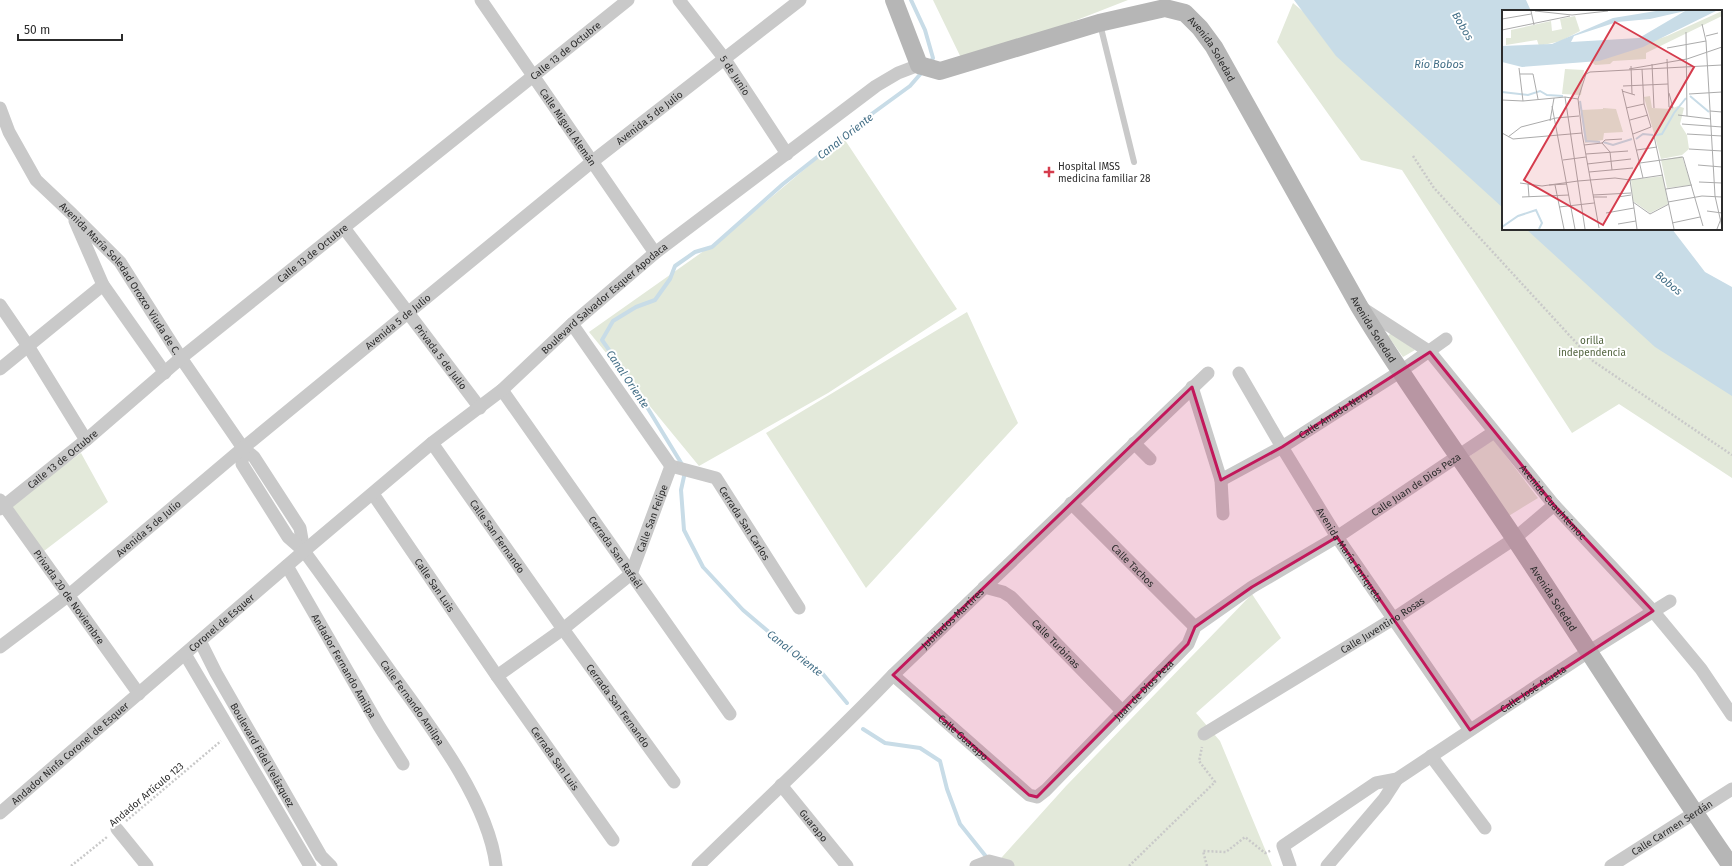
<svg xmlns="http://www.w3.org/2000/svg" width="1732" height="866" viewBox="0 0 1732 866" font-family="'Fira Sans',sans-serif">
<style>
.green{fill:#e3e9da}
.water{fill:#c8dce7}
.lines{fill:none;stroke-linecap:round;stroke-linejoin:round}
.stream{stroke:#c8dce7;stroke-width:4}
.path{stroke:#c9c9c9;stroke-width:2.5;stroke-dasharray:2 2;stroke-linecap:butt}
.lane{stroke:#c9c9c9;stroke-width:6}
.street{stroke:#c9c9c9;stroke-width:13}
.secondary{stroke:#b6b6b6;stroke-width:18}
.marked{fill:#c2185b;fill-opacity:0.2;stroke:#c2185b;stroke-width:3;stroke-linejoin:round}
.poi-dot{fill:#d53c4d;stroke:#fff;stroke-width:1.5}
.labels{text-anchor:middle;stroke-width:4;stroke-linejoin:round;paint-order:stroke}
.street-label{font-size:10px;fill:#2c2c2c;stroke:#fff}
.poi-label{font-size:10px;fill:#2c2c2c;stroke:#fff;text-anchor:start}
.park-label{font-size:10px;fill:#51633e;stroke:#fff}
.water-label{font-size:11px;font-style:italic;fill:#426e86;stroke:#fff}
.inset-river{fill:none;stroke:#c8dce7;stroke-width:2}
.inset-road{fill:none;stroke:#ababab;stroke-width:1}
.view{fill:#d53c4d;fill-opacity:0.15;stroke:#d53c4d;stroke-width:2}
.inset-edge{fill:none;stroke:#2c2c2c;stroke-width:2}
</style>
<rect width="100%" height="100%" fill="#fff"/>
<!-- green -->
<path class="green" d="M933 0H1128L964 64Z
M1293 3 1410 102 1503 188V229H1550L1732 382V478L1619 404 1572 433 1402 170 1361 160 1277 42Z
M843 137 957 309 828 393 699 466 589 332 725 236Z
M967 312 1018 423 866 588 766 433Z
M1391 333 1415 350 1403 357 1388 336Z
M1493 439 1538 498 1507 517 1466 459Z
M81 453 108 502 44 551 9 506Z
M1252 594 1281 638 1196 713 1220 741 1272 866H994L1066 786Z"/>
<!-- water -->
<path class="water" d="M1294 0H1526L1531 11H1503V208L1336 56Z
M1526 229H1672L1705 272 1732 287V396L1655 347Z"/>
<g class="lines">
<!-- stream -->
<path class="stream" d="M911 0 925 30 933 58 930 63
M683 466 633 384 602 340 613 321 636 307 655 300 670 279 675 266 695 252 712 247 783 184 873 113 910 86 923 71
M685 472 681 490 684 530 703 567 743 610 789 649 822 673 847 703
M863 729 885 743 920 748 940 761 947 789 960 824 988 859"/>
<!-- path -->
<path class="path" d="M1413 156 1434 188 1593 361 1732 455
M126 821 221 741
M71 866 107 837
M1129 866 1215 782 1199 761 1202 747
M1207 866 1203 851 1226 852 1245 837 1265 853 1272 850"/>
<!-- lane -->
<path class="lane" d="M1100 24 1134 162"/>
<!-- street -->
<g class="street">
<path id="s1" d="M481 0 655 253"/>
<path id="s2" d="M679 0 724 58 787 154"/>
<path id="s3" d="M0 108 9 132 36 180 72 214 120 262 181 358 243 448 254 457 300 528 304 551"/>
<path d="M75 221 103 285 165 373"/>
<path id="s4" d="M344 228 480 408"/>
<path d="M0 305 28 346 86 440"/>
<path id="s5" d="M1362 308 1430 352 1554 505 1653 611 1701 669 1732 715"/>
<path d="M572 324 671 466"/>
<path d="M0 369 103 285"/>
<path id="s6" d="M1239 373 1282 447 1337 537 1470 730"/>
<path d="M1192 387 1221 480 1223 514"/>
<path id="s7" d="M502 390 730 714"/>
<path id="s8" d="M432 443 563 629 674 782"/>
<path d="M1134 443 1150 459"/>
<path id="s9" d="M243 448 242 464 288 537 304 551C334 592 363 633 393 675 431 727 488 801 496 866"/>
<path id="s10" d="M671 466 716 478 799 608"/>
<path id="s11" d="M1221 480 1282 447 1401 371 1446 339"/>
<path id="s12" d="M373 494 497 676 613 840"/>
<path id="s13" d="M0 500 139 694"/>
<path id="s14" d="M1071 503 1195 627"/>
<path id="s15" d="M0 509 86 440 181 358 628 0"/>
<path id="s16" d="M287 566 379 726 403 764"/>
<path id="s17" d="M984 587 1003 592 1011 597 1122 711"/>
<path id="s18" d="M200 641 216 673 321 856 331 866"/>
<path id="s19" d="M0 647 69 595 243 448 593 161 800 0"/>
<path d="M185 654 310 866"/>
<path id="s20" d="M893 675 1029 795 1037 797 1046 790 1188 644 1195 627 1252 587 1337 537 1494 432"/>
<path id="s21" d="M497 676 563 629 631 574 671 466"/>
<path id="s22" d="M1204 734 1393 619 1514 539 1554 505"/>
<path d="M1431 756 1485 828"/>
<path id="s23" d="M781 785 847 866"/>
<path id="s24" d="M0 813 304 551 432 443 502 390 572 324 655 253 876 86 898 73 919 65"/>
<path d="M117 829 147 866"/>
<path id="s25" d="M698 866C763 802 830 741 893 675L1208 373"/>
<path d="M976 866 989 861 1008 866"/>
<path id="s26" d="M1290 866 1283 846 1376 783 1397 779 1588 652 1670 601"/>
<path d="M1327 866 1384 799 1397 779"/>
<path id="s27" d="M1611 866 1732 789"/>
</g>
<!-- secondary -->
<path class="secondary" id="s28" d="M894 0 919 65 940 71 1099 23 1165 8 1185 13 1200 28 1214 47 1359 306C1407 386 1463 461 1515 539 1587 648 1657 759 1731 866"/>
</g>
<!-- marked area -->
<path class="marked" d="M1430 352 1554 505 1653 611 1470 730 1337 537 1252 587 1195 627 1188 644 1037 797 1029 795 893 675 1192 387 1221 480 1282 447Z"/>
<!-- markers -->
<path class="poi-dot" d="M1047 166h4v4h4v4h-4v4h-4v-4h-4v-4h4z"/>
<g class="labels">
<!-- street labels -->
<g class="street-label">
<text dy="4" stroke="none"><textPath href="#s28" startOffset="391">Avenida Soledad</textPath></text>
<text dy="4" stroke="none"><textPath href="#s15" startOffset="728">Calle 13 de Octubre</textPath></text>
<text dy="4" stroke="none"><textPath href="#s2" startOffset="94">5 de Junio</textPath></text>
<text dy="4" stroke="none"><textPath href="#s19" startOffset="838">Avenida 5 de Julio</textPath></text>
<text dy="4" stroke="none"><textPath href="#s1" startOffset="154">Calle Miguel Alemán</textPath></text>
<text dy="4" stroke="none"><textPath href="#s15" startOffset="404">Calle 13 de Octubre</textPath></text>
<text dy="4" stroke="none"><textPath href="#s3" startOffset="211">Avenida María Soledad Orozco Viuda de C.</textPath></text>
<text dy="4" stroke="none"><textPath href="#s24" startOffset="794">Boulevard Salvador Esquer Apodaca</textPath></text>
<text dy="4" stroke="none"><textPath href="#s19" startOffset="514">Avenida 5 de Julio</textPath></text>
<text dy="4" stroke="none"><textPath href="#s28" startOffset="715">Avenida Soledad</textPath></text>
<text dy="4" stroke="none"><textPath href="#s4" startOffset="161">Privada 5 de Julio</textPath></text>
<text dy="4" stroke="none"><textPath href="#s11" startOffset="133">Calle Amado Nervo</textPath></text>
<text dy="4" stroke="none"><textPath href="#s15" startOffset="80">Calle 13 de Octubre</textPath></text>
<text dy="4" stroke="none"><textPath href="#s20" startOffset="686">Calle Juan de Dios Peza</textPath></text>
<text dy="4" stroke="none"><textPath href="#s5" startOffset="275">Avenida Cuauhtémoc</textPath></text>
<text dy="4" stroke="none"><textPath href="#s21" startOffset="228">Calle San Felipe</textPath></text>
<text dy="4" stroke="none"><textPath href="#s10" startOffset="100">Cerrada San Carlos</textPath></text>
<text dy="4" stroke="none"><textPath href="#s19" startOffset="190">Avenida 5 de Julio</textPath></text>
<text dy="4" stroke="none"><textPath href="#s8" startOffset="114">Calle San Fernando</textPath></text>
<text dy="4" stroke="none"><textPath href="#s7" startOffset="198">Cerrada San Rafaél</textPath></text>
<text dy="4" stroke="none"><textPath href="#s6" startOffset="213">Avenida María Enriqueta</textPath></text>
<text dy="4" stroke="none"><textPath href="#s14" startOffset="88">Calle Tachos</textPath></text>
<text dy="4" stroke="none"><textPath href="#s12" startOffset="110">Calle San Luis</textPath></text>
<text dy="4" stroke="none"><textPath href="#s13" startOffset="119">Privada 20 de Noviembre</textPath></text>
<text dy="4" stroke="none"><textPath href="#s28" startOffset="1039">Avenida Soledad</textPath></text>
<text dy="4" stroke="none"><textPath href="#s25" startOffset="355">Jubilados Martires</textPath></text>
<text dy="4" stroke="none"><textPath href="#s24" startOffset="292">Coronel de Esquer</textPath></text>
<text dy="4" stroke="none"><textPath href="#s22" startOffset="209">Calle Juventino Rosas</textPath></text>
<text dy="4" stroke="none"><textPath href="#s17" startOffset="94">Calle Turbinas</textPath></text>
<text dy="4" stroke="none"><textPath href="#s16" startOffset="115">Andador Fernando Amilpa</textPath></text>
<text dy="4" stroke="none"><textPath href="#s20" startOffset="341">Juan de Dios Peza</textPath></text>
<text dy="4" stroke="none"><textPath href="#s26" startOffset="318">Calle José Azueta</textPath></text>
<text dy="4" stroke="none"><textPath href="#s9" startOffset="310">Calle Fernando Amilpa</textPath></text>
<text dy="4" stroke="none"><textPath href="#s8" startOffset="322">Cerrada San Fernando</textPath></text>
<text dy="4" stroke="none"><textPath href="#s20" startOffset="94">Calle Guarapo</textPath></text>
<text dy="4" stroke="none"><textPath href="#s24" startOffset="92">Andador Ninfa Coronel de Esquer</textPath></text>
<text dy="4" stroke="none"><textPath href="#s18" startOffset="130">Boulevard Fidel Velázquez</textPath></text>
<text dy="4" stroke="none"><textPath href="#s12" startOffset="321">Cerrada San Luis</textPath></text>
<text transform="translate(146 794) rotate(-40)" y="4">Andador Artículo 123</text>
<text dy="4" stroke="none"><textPath href="#s23" startOffset="52">Guarapo</textPath></text>
<text dy="4" stroke="none"><textPath href="#s27" startOffset="72">Calle Carmen Serdán</textPath></text>
</g>
<!-- poi labels -->
<g class="poi-label">
<text x="1058" y="170">Hospital IMSS<tspan x="1058" dy="12">medicina familiar 28</tspan></text>
</g>
<!-- park labels -->
<g class="park-label">
<text x="1592" y="344">orilla<tspan x="1592" dy="12">independencia</tspan></text>
</g>
<!-- water labels -->
<g class="water-label">
<text transform="translate(1463 26) rotate(59)" y="4">Bobos</text>
<text x="1439" y="68">Río Bobos</text>
<text transform="translate(845 136) rotate(-38)" y="4">Canal Oriente</text>
<text transform="translate(1669 283) rotate(39)" y="4">Bobos</text>
<text transform="translate(628 379) rotate(56)" y="4">Canal Oriente</text>
<text transform="translate(795 653) rotate(38)" y="4">Canal Oriente</text>
</g>
</g>
<!-- overview -->
<g transform="translate(1502 10)">
<rect width="220" height="220" fill="#fff"/>
<path d="M220 1V6L144 43V49L111 51 108 54 93 55 90 52 165 26ZM73 6 78 21 59 31 37 36 35 30 4 35V28H9V20L49 11 50 21 60 19 58 9ZM63 59 82 60 79 85 60 84ZM148 86 150 98 169 99 176 96 182 98 178 114 185 125 187 139 180 145 159 149 142 87ZM101 98 114 99 121 122 102 123 101 130 83 133 79 100 101 99V106ZM180 146 189 175 165 178 159 150ZM161 166 166 194 148 203 131 191 129 170Z" fill="#e3e9da"/>
<path d="M154 1H214L141 37 97 51 20 57 0 52V36L50 34 111 8ZM183 1 137 28 69 32 72 26 115 12 148 9Z" fill="#c8dce7" fill-rule="evenodd"/>
<path class="inset-river" d="M0 82 26 85 38 81 45 85 61 86M188 86 207 102M78 91 84 131 98 132M154 125 160 124 172 103 184 88M134 129 141 124 151 125M101 132 111 135 130 129M0 217 16 206 34 200 40 213 37 219"/>
<path class="inset-road" d="M29 1 32 15M33 1 70 5 106 1M0 9 29 4M200 14 204 31 213 186 220 217M0 20 68 6M184 22 185 106M204 26 216 23M165 38 204 31M165 49 167 97 171 98 167 83M150 54 152 98M129 56 130 84M17 58 21 91M127 59 185 49 220 37M18 64H31L36 89M121 76 166 74M120 79 141 168M120 81 133 85M187 84 220 82M63 87 83 219M76 89 80 123 97 218M0 90 21 91 63 87 76 89 84 64 88 62 220 55M50 96 73 219M124 98 142 94M208 101 220 102M176 105 209 109M128 110 146 105M48 111 52 88M180 114 220 117M155 122 152 126 172 219M0 123 11 129 80 123M131 124 149 117 142 94 140 59M185 124 220 126M6 127 19 117 54 108 77 106M100 133 108 142 110 160M100 133 103 130 120 129M82 135 100 133M187 139 220 141M135 140 155 137M84 144 126 141M61 150 84 147M138 153 181 147 201 216M85 154 129 149M196 155 220 157M87 162 131 158M128 170 135 219M76 171 113 168 128 170 161 165M197 172 220 173M18 173 40 176 76 171M26 174 27 187M47 175 65 174M53 175 62 219M164 179 190 175M91 185 129 183M20 187 67 185M91 187H105M116 187 129 185M131 192 148 204 167 194M166 192 200 186 220 187M57 197 92 193M205 201 220 203M104 203 132 198M170 213 198 207M116 214 134 211M215 219 220 206"/>
<path class="view" d="M113 12 192 57 101 215 22 170Z"/>
<rect width="220" height="220" class="inset-edge"/>
</g>
<!-- scale -->
<path d="M18 34v6h104v-6" fill="none" stroke="#2c2c2c" stroke-width="2"/>
<text x="24" y="34" font-size="12" fill="#2c2c2c" stroke="#ffffff" stroke-width="3" paint-order="stroke">50 m</text>
</svg>
